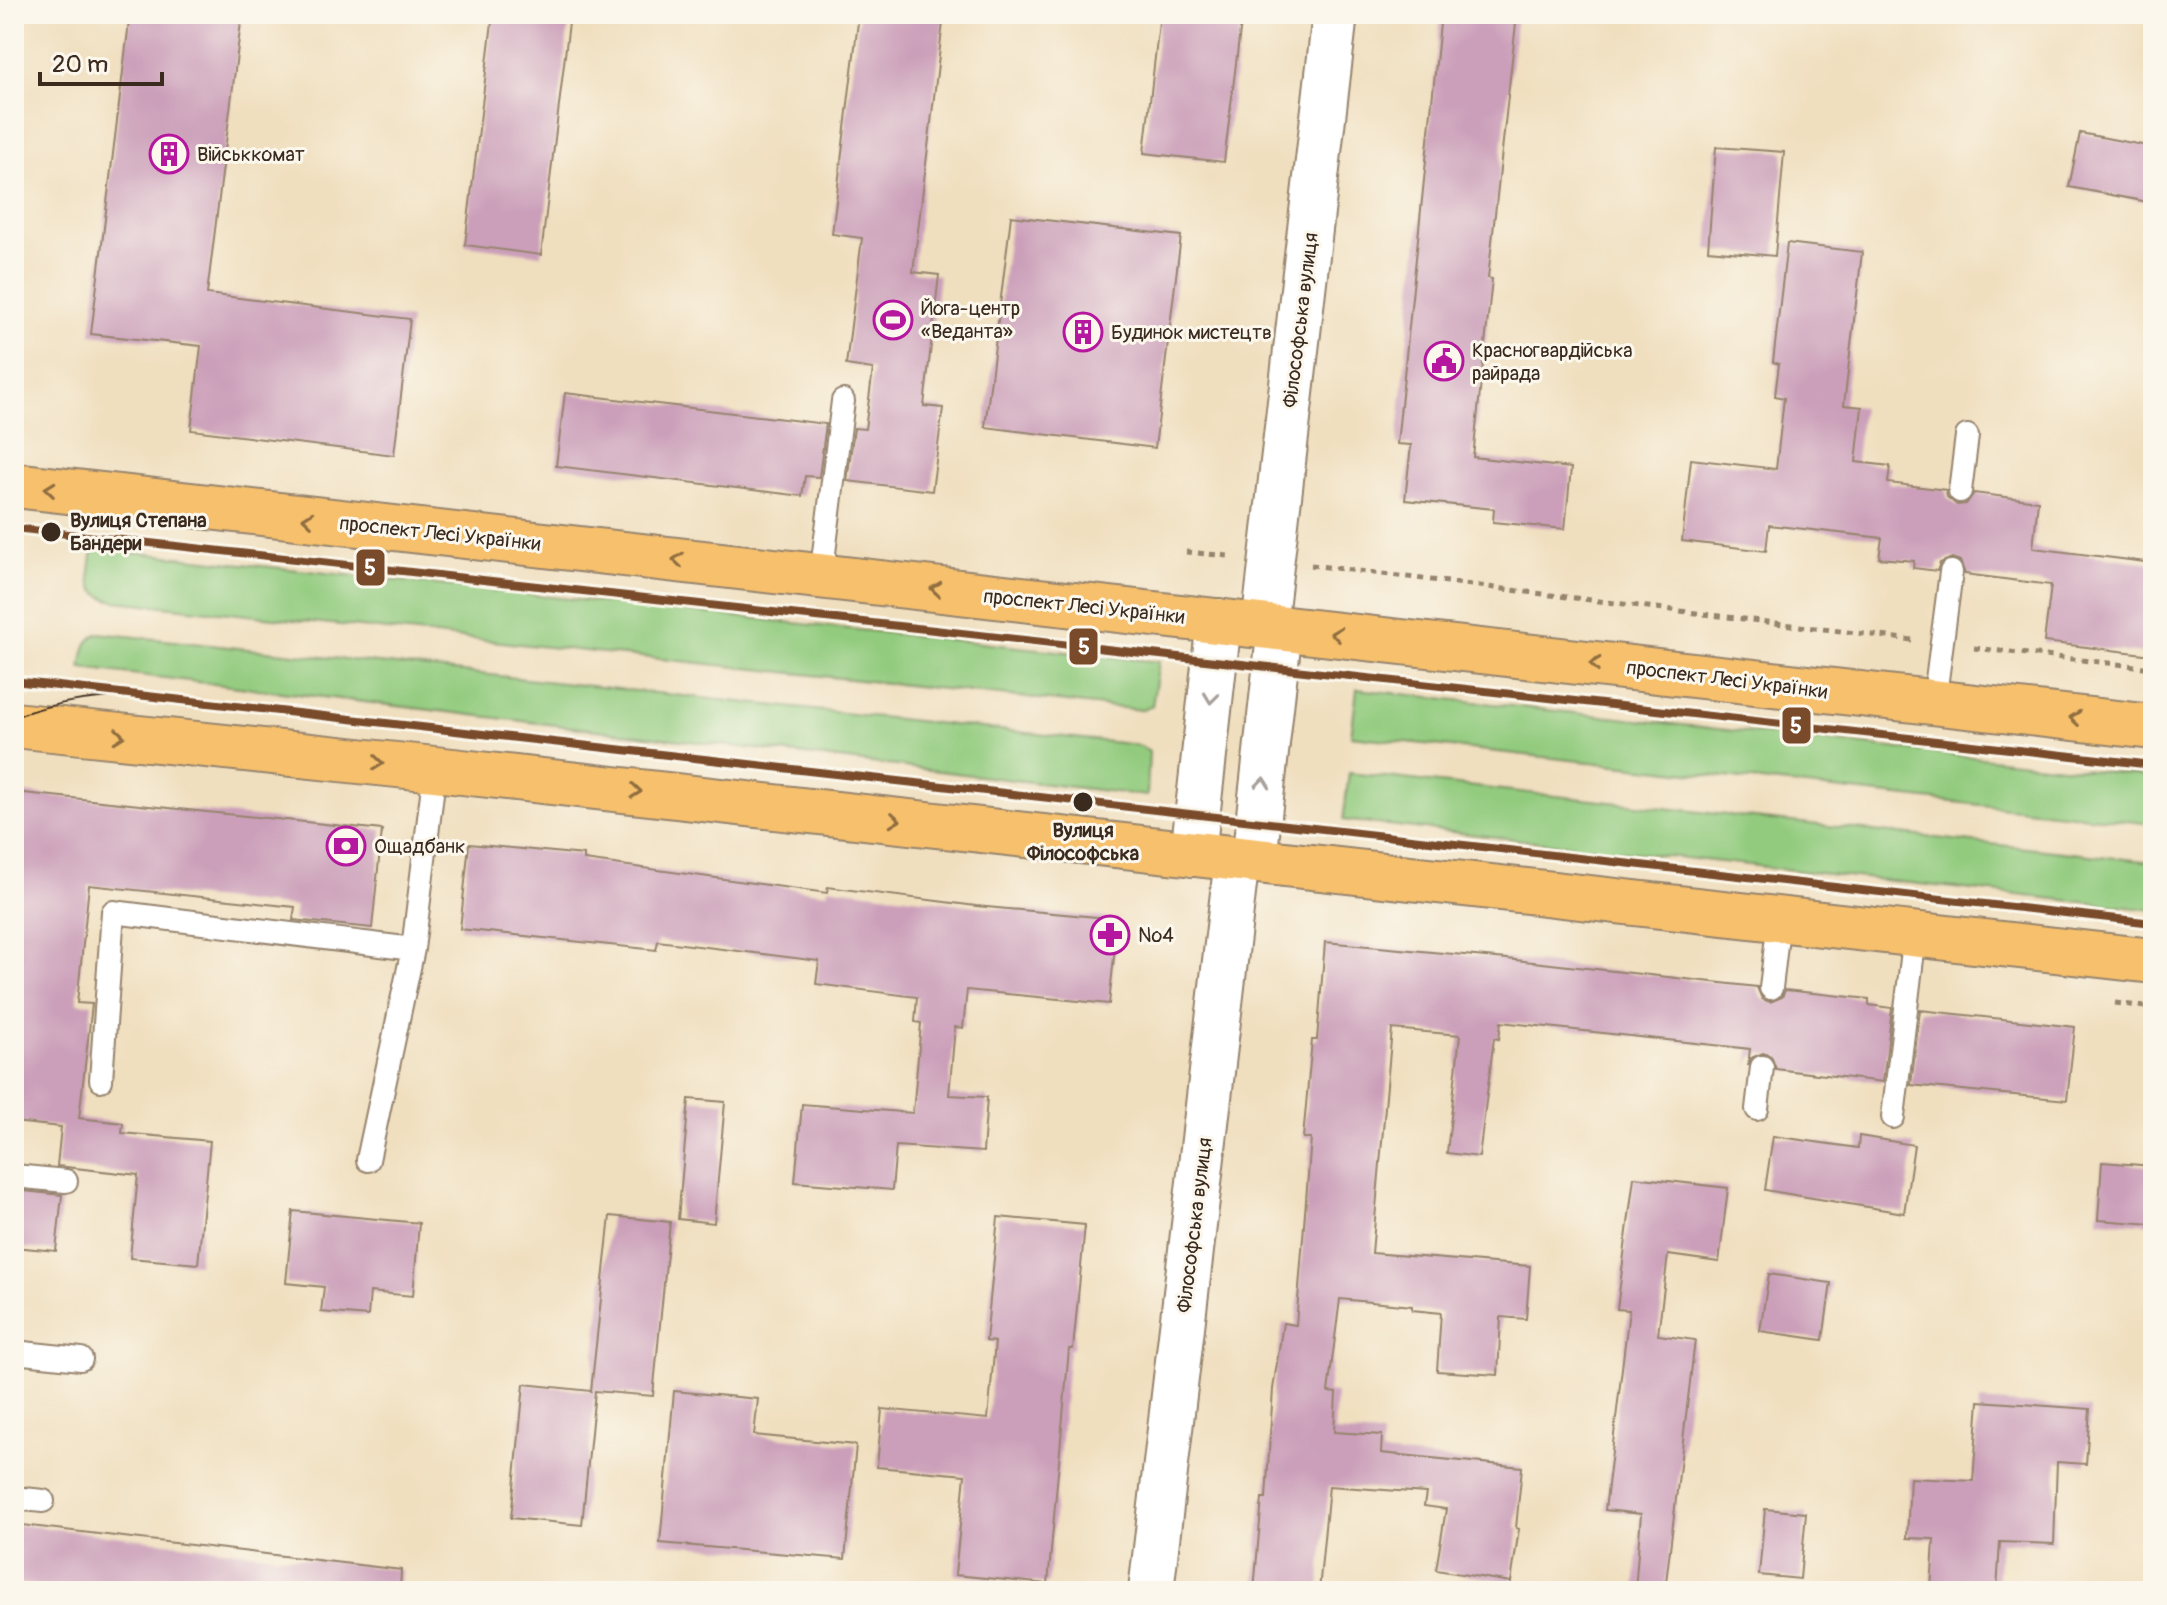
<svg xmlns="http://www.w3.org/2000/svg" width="2167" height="1605" viewBox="0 0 2167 1605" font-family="Pangolin,sans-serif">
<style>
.green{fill:#92cb7e;stroke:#667a4e;stroke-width:2}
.building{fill:#cb9fb9}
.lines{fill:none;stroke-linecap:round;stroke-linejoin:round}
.service-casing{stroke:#96846e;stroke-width:26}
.minor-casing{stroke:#96846e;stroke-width:48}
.primary-casing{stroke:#96846e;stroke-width:48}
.path{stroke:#96846e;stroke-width:5;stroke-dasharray:6 6;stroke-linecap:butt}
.service{stroke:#fff;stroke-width:22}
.minor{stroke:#fff;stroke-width:44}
.primary{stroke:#f7c06c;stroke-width:44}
.tram{stroke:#3b2a1e;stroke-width:2}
.tram-1-casing{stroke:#fbf7ec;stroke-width:14}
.tram-1{stroke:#7a4b2a;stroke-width:8}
.oneway{stroke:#906e41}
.oneway2{stroke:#a79f9a}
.stop-dot{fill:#3b2a1e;stroke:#fbf7ec;stroke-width:3}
.labels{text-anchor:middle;stroke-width:6;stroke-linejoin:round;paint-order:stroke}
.poi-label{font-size:20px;fill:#3b2a1e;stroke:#fbf7ec;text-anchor:start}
.street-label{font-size:20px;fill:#3b2a1e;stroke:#fbf7ec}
.stop-label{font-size:20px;font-weight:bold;fill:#3b2a1e;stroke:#fbf7ec;text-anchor:start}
.line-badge{stroke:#fbf7ec;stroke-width:3}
.badge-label{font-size:22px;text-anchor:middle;font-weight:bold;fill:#fff}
</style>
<rect width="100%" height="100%" fill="#fbf7ec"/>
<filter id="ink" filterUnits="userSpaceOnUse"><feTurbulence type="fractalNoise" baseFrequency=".0125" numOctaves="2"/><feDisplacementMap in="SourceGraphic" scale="16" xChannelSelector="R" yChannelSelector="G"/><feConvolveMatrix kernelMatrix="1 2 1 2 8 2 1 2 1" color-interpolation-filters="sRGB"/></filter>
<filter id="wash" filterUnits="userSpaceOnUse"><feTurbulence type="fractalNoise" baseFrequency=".006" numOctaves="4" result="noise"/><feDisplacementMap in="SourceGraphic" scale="32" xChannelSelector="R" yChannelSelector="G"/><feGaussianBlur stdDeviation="1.8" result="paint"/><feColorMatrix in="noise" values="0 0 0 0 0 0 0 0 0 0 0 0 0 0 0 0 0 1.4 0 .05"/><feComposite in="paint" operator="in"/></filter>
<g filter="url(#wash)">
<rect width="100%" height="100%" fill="#f0dfbf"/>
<!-- green -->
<path class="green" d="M93 548 1159 662 1152 706 1143 710 1132 709 115 601C82 593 90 575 93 548Z
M99 633 1130 744 1141 746 1149 752 1147 796 81 668C84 652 83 641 99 633Z
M1357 689 2153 777V824L1351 736Z
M1349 773 2153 862V910L1343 820Z"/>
<g id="blocks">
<!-- building -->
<path class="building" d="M130 14H242L207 294 410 319 394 455 191 430 201 346 91 334Z
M493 14H570L541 255 465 245Z
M859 14H944L913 272 939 275 924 406 943 408 932 491 847 481 854 428 865 429 873 369 846 365 862 238 832 234Z
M1160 14H1242L1224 162 1144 153Z
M1441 14H1517L1488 278 1492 279 1473 457 1571 468 1565 529 1493 522 1494 509 1405 500 1411 445 1397 444Z
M2080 133 2153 147V203L2069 187Z
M1716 147 1784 152 1775 256 1708 250Z
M1011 216 1181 236 1155 448 985 427Z
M1787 243 1862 252 1844 405 1862 407 1856 462 1890 466 1888 483 1946 490 1947 497 1957 505 1966 504 1974 493 2038 501 2033 548 2153 563V655L2044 642 2051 585 1965 574 1960 561 1952 558 1940 563 1937 571 1913 568 1914 561 1879 558 1882 538 1769 525 1766 551 1682 541 1691 459 1776 469 1784 398 1775 396 1779 364 1773 362Z
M565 393 826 424 819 477 805 476 802 496 556 466Z
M14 792 382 830 372 928 293 920 295 907 89 885 77 1003 92 1004 79 1118 123 1123 122 1133 210 1141 198 1264 130 1258 138 1175 57 1166 61 1127 14 1122Z
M469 844 584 855V860L827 893 828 887 976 906 1118 919 1109 1004 967 990 963 1028 955 1027 949 1095 987 1097 983 1152 896 1146 892 1190 795 1182 802 1104 913 1113 921 1023 915 1022 917 997 816 984 819 961 658 941 656 950 460 929Z
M1325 942 1507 959 1757 987 1762 999 1770 1002 1782 997 1785 990 1869 999V1005L1892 1008 1883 1082 1776 1069 1771 1056 1763 1053 1751 1058 1748 1066 1750 1049 1501 1022 1499 1039 1494 1038 1479 1157 1447 1153 1460 1035 1392 1029 1372 1253 1530 1266 1526 1319 1501 1317 1498 1375 1437 1371 1441 1313 1412 1310V1306L1340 1299 1328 1392 1336 1393 1334 1432 1382 1435 1381 1453 1522 1467 1516 1528 1519 1529 1511 1582 1436 1570 1446 1509 1424 1506 1426 1493 1329 1486 1319 1591H1254L1262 1498H1266L1273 1389 1283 1323 1296 1325 1311 1138H1303L1312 1040H1317Z
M1920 1010 2075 1027 2067 1100 1911 1085Z
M689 1099 725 1102 714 1223 678 1219Z
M1773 1136 1858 1148 1859 1136 1914 1145 1904 1213 1765 1190Z
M2102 1162 2153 1166V1224L2098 1220Z
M1634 1177 1728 1188 1719 1262 1668 1255 1658 1335 1695 1340 1665 1591H1635L1641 1514 1605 1510 1629 1310 1617 1309Z
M14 1190 62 1195 56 1251 14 1247Z
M293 1211 419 1223 413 1296 370 1292 368 1316 321 1312 324 1287 286 1283Z
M610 1216 670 1222 653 1396 595 1391 582 1525 511 1518 524 1384 591 1391Z
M998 1217 1085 1225 1073 1349H1069L1048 1584 955 1575 965 1475 877 1467 882 1409 988 1419 995 1342 986 1341Z
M1769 1274 1831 1283 1823 1340 1760 1331Z
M674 1391 758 1399 754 1435 856 1445 845 1559 660 1543Z
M1979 1401 2090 1409 2086 1464 2057 1462 2054 1544 2000 1542 1997 1591H1931L1934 1539 1907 1538 1910 1478 1973 1481Z
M1765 1509 1806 1513 1800 1579 1759 1575Z
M14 1524 401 1570 400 1591H86L14 1583Z"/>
</g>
</g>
<g filter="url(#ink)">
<use href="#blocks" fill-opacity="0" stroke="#96846e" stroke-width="2"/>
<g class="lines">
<defs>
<path id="service" d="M1960 491 1967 436
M821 577 843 401
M1934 703 1951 572
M1771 988 1779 919
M101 1080 113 912 413 949
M1757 1109 1762 1067
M1893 1117 1915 934
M368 1160 413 949 435 769
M14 1176 66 1181
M14 1352 81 1359
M14 1498 43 1501"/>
<path id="minor" d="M1264 626 1335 14
M1193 854 1219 621
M1254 860 1280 627
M1151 1591 1237 859"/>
<path id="primary" d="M14 485 2153 727
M14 725 435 769 2153 961"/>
</defs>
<!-- service casing -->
<use href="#service" class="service-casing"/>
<!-- minor casing -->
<use href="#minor" class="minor-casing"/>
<!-- primary casing -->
<use href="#primary" class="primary-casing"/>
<!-- path -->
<path class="path" d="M1186 552 1229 556
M1311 565 1912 640
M1974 648 2153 668
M2115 1003 2153 1008"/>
<!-- service -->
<use href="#service" class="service"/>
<!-- minor -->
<use href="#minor" class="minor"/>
<!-- primary -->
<use href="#primary" class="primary"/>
<!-- tram -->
<path class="tram" d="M14 717C59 700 103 696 152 696"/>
<defs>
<path id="tram-1" d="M14 528 2153 765
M14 681 2153 923"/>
</defs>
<!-- tram-1 casing -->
<use href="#tram-1" class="tram-1-casing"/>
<!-- tram-1 -->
<use href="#tram-1" class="tram-1"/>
</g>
<!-- one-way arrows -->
<defs><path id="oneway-chevron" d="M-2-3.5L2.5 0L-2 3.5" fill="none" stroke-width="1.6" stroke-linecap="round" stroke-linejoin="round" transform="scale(2)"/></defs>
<g class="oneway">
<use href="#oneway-chevron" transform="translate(50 489) rotate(-174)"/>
<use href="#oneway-chevron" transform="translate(308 519) rotate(-174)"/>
<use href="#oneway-chevron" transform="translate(678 560) rotate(-174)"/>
<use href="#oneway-chevron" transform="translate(936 589) rotate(-174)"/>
<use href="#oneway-chevron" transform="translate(1336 634) rotate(-173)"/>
<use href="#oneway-chevron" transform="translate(1595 664) rotate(-173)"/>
<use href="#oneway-chevron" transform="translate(2075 718) rotate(-174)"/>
<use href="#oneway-chevron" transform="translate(119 736) rotate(6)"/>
<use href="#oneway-chevron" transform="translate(378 763) rotate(6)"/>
<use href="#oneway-chevron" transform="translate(636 791) rotate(6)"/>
<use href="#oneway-chevron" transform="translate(895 820) rotate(6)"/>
</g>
<g class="oneway2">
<use href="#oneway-chevron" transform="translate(1211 698) rotate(97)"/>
<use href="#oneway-chevron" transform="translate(1263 783) rotate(-84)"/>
</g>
</g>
<!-- icons -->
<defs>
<symbol id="building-ring" viewBox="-11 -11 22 22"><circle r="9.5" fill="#fbf7ec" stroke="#b5179e" stroke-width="1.5"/><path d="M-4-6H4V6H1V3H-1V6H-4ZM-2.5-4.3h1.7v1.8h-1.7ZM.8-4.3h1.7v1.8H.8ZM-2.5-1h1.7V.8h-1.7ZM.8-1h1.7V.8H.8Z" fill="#b5179e"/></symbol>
<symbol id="stadium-ring" viewBox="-11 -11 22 22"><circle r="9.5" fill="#fbf7ec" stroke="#b5179e" stroke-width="1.5"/><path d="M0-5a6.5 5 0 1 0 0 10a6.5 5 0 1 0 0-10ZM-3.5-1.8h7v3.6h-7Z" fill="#b5179e"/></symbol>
<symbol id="civic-ring" viewBox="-11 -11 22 22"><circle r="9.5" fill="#fbf7ec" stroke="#b5179e" stroke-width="1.5"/><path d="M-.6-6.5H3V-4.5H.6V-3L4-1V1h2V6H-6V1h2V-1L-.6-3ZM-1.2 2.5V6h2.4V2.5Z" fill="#b5179e"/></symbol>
<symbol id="bank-ring" viewBox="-11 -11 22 22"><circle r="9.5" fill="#fbf7ec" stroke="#b5179e" stroke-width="1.5"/><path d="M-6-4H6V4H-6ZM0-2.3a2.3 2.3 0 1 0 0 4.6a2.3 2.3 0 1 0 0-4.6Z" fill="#b5179e"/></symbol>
<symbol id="pharmacy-ring" viewBox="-11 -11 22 22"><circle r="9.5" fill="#fbf7ec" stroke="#b5179e" stroke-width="1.5"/><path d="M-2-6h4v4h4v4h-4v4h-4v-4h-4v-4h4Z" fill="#b5179e"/></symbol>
</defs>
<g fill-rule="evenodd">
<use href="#building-ring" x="147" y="132" width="44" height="44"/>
<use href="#stadium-ring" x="871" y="298" width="44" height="44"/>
<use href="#building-ring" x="1061" y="310" width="44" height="44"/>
<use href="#civic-ring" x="1422" y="339" width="44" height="44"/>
<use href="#bank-ring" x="324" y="824" width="44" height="44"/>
<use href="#pharmacy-ring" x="1088" y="913" width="44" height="44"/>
</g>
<!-- markers -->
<g class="stop-dot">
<circle cx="51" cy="532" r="11"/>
<circle cx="1083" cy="802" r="11"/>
</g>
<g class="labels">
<!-- poi labels -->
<g class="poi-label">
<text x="197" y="161">Військкомат</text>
<text x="921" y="315">Йога-центр<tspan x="921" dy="23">«Веданта»</tspan></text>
<text x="1111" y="339">Будинок мистецтв</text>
<text x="1472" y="357">Красногвардійська<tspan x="1472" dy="23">райрада</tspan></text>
<text x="374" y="853">Ощадбанк</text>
<text x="1138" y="942">№4</text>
</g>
<!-- street labels -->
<g class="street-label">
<text transform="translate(1300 320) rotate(-83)" y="7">Філософська вулиця</text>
<text transform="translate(440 533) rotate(6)" y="7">проспект Лесі Українки</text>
<text transform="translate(1084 606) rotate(6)" y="7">проспект Лесі Українки</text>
<text transform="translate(1727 679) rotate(7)" y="7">проспект Лесі Українки</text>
<text transform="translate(1194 1225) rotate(-83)" y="7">Філософська вулиця</text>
</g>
<!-- stop labels -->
<g class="stop-label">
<text x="70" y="527">Вулиця Степана<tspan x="70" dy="23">Бандери</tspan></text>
<text x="1083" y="837" text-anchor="middle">Вулиця<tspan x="1083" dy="23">Філософська</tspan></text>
</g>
</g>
<g class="line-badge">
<rect x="355" y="548" width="31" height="39" rx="8" fill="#7a4b2a"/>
<rect x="1068" y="627" width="31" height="39" rx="8" fill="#7a4b2a"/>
<rect x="1781" y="706" width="31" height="39" rx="8" fill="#7a4b2a"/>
</g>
<g class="badge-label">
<text x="370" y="575">5</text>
<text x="1084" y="654">5</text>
<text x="1796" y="733">5</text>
</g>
<!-- margin -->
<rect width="2167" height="1605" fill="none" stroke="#fbf7ec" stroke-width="48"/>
<!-- scale -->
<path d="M40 72v12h122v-12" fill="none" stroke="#3b2a1e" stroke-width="4"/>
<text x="52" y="72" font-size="24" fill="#3b2a1e" stroke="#fbf7ec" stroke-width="6" paint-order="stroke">20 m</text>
</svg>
